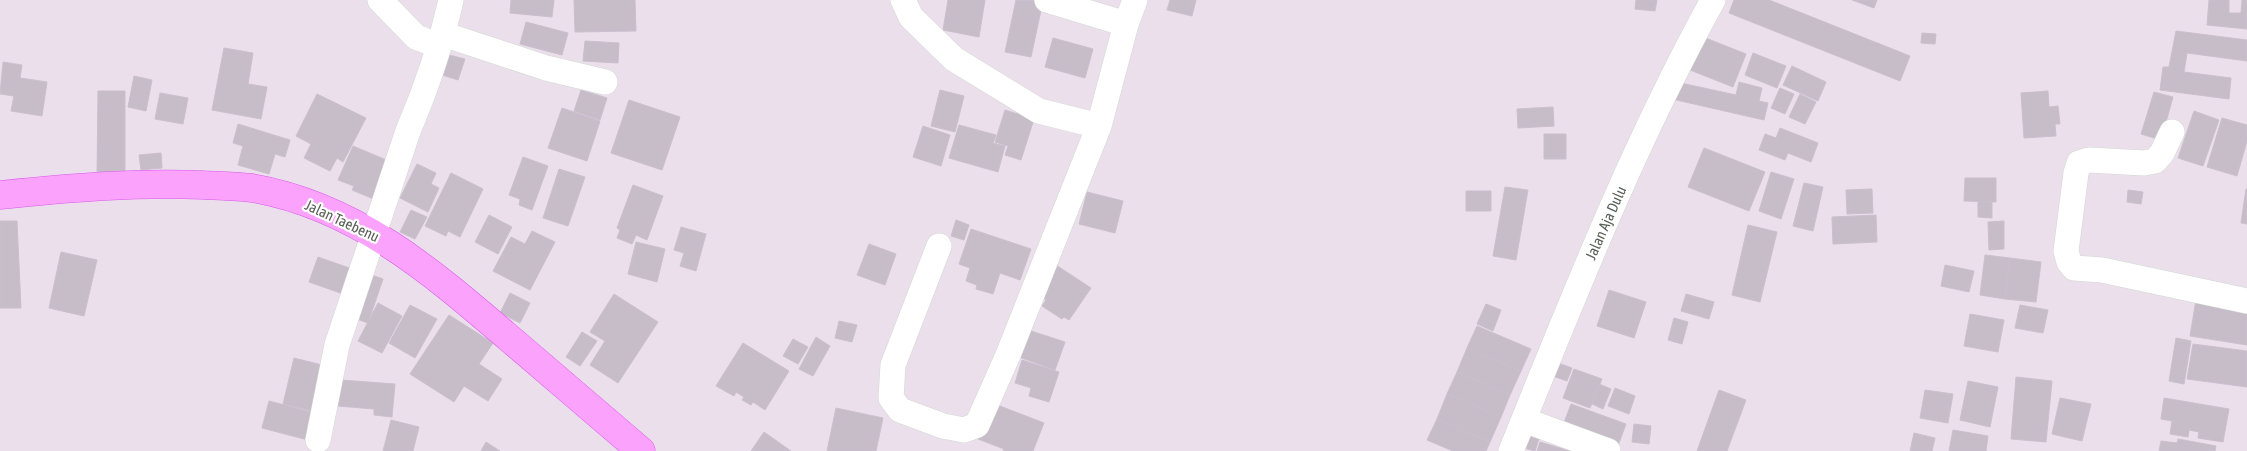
<svg xmlns="http://www.w3.org/2000/svg" width="2247" height="451" viewBox="0 0 2247 451" font-family="'Asap Condensed',sans-serif">
<style>
.building{fill:#c6bdc8;stroke:#ccbecf}
.lines{fill:none;stroke-linecap:round;stroke-linejoin:round}
.minor-casing{stroke:#d3d9d2;stroke-width:26}
.major-casing{stroke:#d957ec;stroke-width:29}
.minor{stroke:#fff;stroke-width:25}
.major{stroke:#fba3fc;stroke-width:28}
.labels{text-anchor:middle;stroke-width:4.5;stroke-linejoin:round;paint-order:stroke}
.street-label{font-size:15px;fill:#5a6058;stroke:#fff}
</style>
<rect width="100%" height="100%" fill="#eadfeb"/>
<!-- building -->
<path class="building" d="M511 0H554L552 17 510 13Z
M574 0H635L636 31 575 32Z
M948 0H985L979 37 943 30Z
M1016 0 1043 1 1031 57 1005 52Z
M1170 0H1196L1192 16 1167 10Z
M1636 0H1657L1655 11 1635 9Z
M1734 0H1769L1910 56 1900 81 1729 13Z
M1852 0H1877L1874 8Z
M2209 0H2229V13H2241L2242 0H2247V29L2207 25Z
M526 22 568 33 562 55 520 44Z
M2176 31 2247 40V61L2187 53 2184 72 2231 78 2229 99 2160 90 2163 67H2169Z
M1922 33 1936 34 1935 44 1921 43Z
M1698 35 1746 54 1733 87 1685 68Z
M1053 38 1093 49 1085 78 1045 67Z
M585 41 619 43 618 63 583 61Z
M224 48 253 53 248 84 267 87 261 119 212 110Z
M1753 53 1786 66 1777 88 1745 75Z
M445 54 465 59 458 80 439 74Z
M3 62 22 65 20 78 47 82 42 116 11 111 14 96 0 94Z
M1792 66 1826 82 1818 101 1783 85Z
M134 76 152 80 146 111 128 107Z
M1676 82 1736 95 1739 82 1762 88 1759 101 1768 103 1764 120 1672 99Z
M1780 88 1794 94 1785 114 1771 108Z
M581 90 607 98 600 120 574 111Z
M940 90 964 96 955 132 931 126Z
M98 91H125V175H97Z
M2048 91 2049 107 2058 106 2060 124H2055L2056 136 2024 138 2021 93Z
M2154 92 2173 97 2161 140 2141 134Z
M160 93 188 98 183 124 155 119Z
M317 94 366 118 343 162 337 158 330 171 304 158 311 144 296 136Z
M1800 94 1816 102 1805 124 1789 117Z
M629 100 680 117 662 170 611 153Z
M1553 107 1554 126 1518 128 1517 109Z
M562 108 600 121 587 161 548 148Z
M1005 110 1034 119 1021 160 1005 155 1008 146 995 142Z
M2194 111 2219 120 2203 166 2178 158Z
M2222 118 2247 125V141L2237 176 2207 167Z
M238 124 290 140 285 157 275 154 269 174 238 165 243 146 233 143Z
M959 125 996 135 993 143 1005 146 998 172 949 158Z
M923 126 950 135 941 166 913 157Z
M1780 128 1818 143 1811 162 1788 153 1785 160 1759 150 1765 134 1776 138Z
M1544 134H1566V159H1544Z
M353 146 391 162 376 200 352 190 354 186 338 180Z
M1704 148 1765 172 1749 211 1688 187Z
M161 153 162 168 141 170 139 155Z
M523 157 548 166 532 210 519 205 520 199 509 195Z
M417 164 436 173 431 184 439 188 428 212 400 198Z
M559 169 585 177 568 226 543 218Z
M1771 172 1794 179 1781 219 1759 211Z
M451 173 483 189 460 237 448 231 446 236 425 226Z
M1965 178H1996V202L1964 201Z
M1804 183 1823 187 1813 231 1793 226Z
M633 185 663 196 647 240 636 235 632 244 617 238 620 230 617 228Z
M1505 187 1528 190 1516 260 1493 256Z
M1872 189 1873 213 1847 214 1846 190Z
M2246 189H2247V224L2241 223Z
M2128 190 2143 192 2141 204 2127 202Z
M1466 191H1491V211H1466Z
M1087 192 1123 201 1115 233 1079 224Z
M1978 201 1992 202V218L1978 217Z
M411 210 427 217 415 239 400 232Z
M489 215 512 227 498 254 475 242Z
M1876 215 1877 242 1833 244 1832 217Z
M956 220 969 225 964 240 951 236Z
M0 221H17L21 308H0Z
M2004 221V249L1989 250 1988 222Z
M1748 225 1777 232 1760 302 1732 295Z
M681 227 706 234 696 271 680 266 684 253 674 250Z
M971 229 1031 249 1020 280 1000 273 993 294 976 289 977 285 966 281 970 268 959 264Z
M532 231 555 242 530 290 493 271 511 237 525 244Z
M636 242 665 249 657 282 628 274Z
M869 244 896 254 885 285 857 275Z
M61 252 97 260 84 316 49 308Z
M1985 255 2010 258 2005 299 1980 295Z
M318 257 355 270 346 295 309 282Z
M2010 258 2041 262 2036 302 2005 299Z
M1056 265 1091 288 1069 320 1064 317 1062 319 1042 306 1046 300 1036 294Z
M1945 265 1974 271 1969 292 1941 286Z
M366 273 383 279 368 323 351 317Z
M1609 290 1646 302 1634 338 1597 326Z
M510 293 530 303 520 323 500 313Z
M614 294 658 322 618 383 590 365 605 341 590 332Z
M1686 294 1714 302 1709 319 1681 311Z
M2197 294 2247 308V345L2190 336Z
M378 303 402 316 382 353 358 341Z
M1486 304 1501 310 1493 331 1477 324Z
M410 305 437 319 415 358 389 343Z
M2020 305 2048 310 2043 333 2015 328Z
M1970 314 2004 320 1998 352 1964 346Z
M449 315 493 343 479 364 502 379 488 401 464 386 454 402 410 374Z
M1674 318 1688 322 1682 344 1668 340Z
M839 321 857 325 852 342 835 338Z
M1477 326 1531 349 1521 371 1467 348Z
M1025 329 1065 342 1055 370 1019 357Z
M582 332 597 341 580 366 566 357Z
M816 337 830 346 813 376 799 369Z
M2176 338 2191 341 2184 384 2169 381Z
M793 339 808 347 798 364 783 356Z
M743 343 789 371 765 410 753 402 751 405 742 400 744 397 736 392 734 396 716 386Z
M2193 344 2247 351V387L2187 379Z
M1467 348 1521 371 1510 395 1457 372Z
M294 358 330 367 316 412 283 404Z
M1022 360 1059 372 1049 402 1029 396 1031 388 1015 383Z
M1558 363 1572 368 1567 381 1553 376Z
M1574 369 1602 379 1590 408 1563 398Z
M1457 372 1510 395 1501 417 1447 394Z
M2016 377 2052 381 2046 442 2011 439Z
M341 380 395 384 392 417 374 415V409L338 406Z
M1968 381 1998 387 1990 427 1960 420Z
M1599 384 1611 389 1603 409 1592 404Z
M1615 388 1635 396 1629 414 1608 406Z
M1719 390 1746 400 1727 451H1697Z
M1925 390 1953 394 1948 423 1920 418Z
M1447 394 1501 417 1490 442 1437 419Z
M2060 398 2091 404 2082 441 2052 434Z
M2164 398 2229 409 2223 442 2198 438 2199 432 2189 430 2188 437 2170 434 2172 421 2161 419Z
M269 401 319 414 312 441 262 428Z
M992 403 1044 423 1033 451H1003L1004 449 978 439Z
M1571 404 1626 424 1616 451 1561 431Z
M836 408 883 418 876 451H827Z
M1437 419 1490 442 1486 451H1453L1427 440Z
M391 420 419 427 413 451H383Z
M1634 424 1651 426 1649 444 1632 442Z
M1953 430 1988 436 1986 451H1949Z
M764 432 791 451H751Z
M1914 433 1935 438 1932 451H1910Z
M1525 434 1539 439 1535 451 1520 447Z
M2178 439 2216 446 2215 451H2159L2161 441 2177 443Z
M486 442 500 451H481Z
M1540 442 1570 451H1537Z"/>
<g class="lines">
<defs>
<path id="minor" d="M380 0 416 37 439 46
M903 0 911 17 954 59 1039 111 1099 126
M1126 24 1135 0
M443 34 546 68 605 82
M2172 132 2162 153 2155 161 2144 163 2089 160 2079 163 2076 173 2066 251 2069 262 2074 268 2102 270 2247 301
M939 246 893 365 891 398 900 410 943 426 964 430 977 425 1008 355 1099 126 1126 24 1047 0
M1524 420 1608 451
M318 440 337 345 408 131C426 89 441 45 451 0
M1511 451C1573 298 1633 145 1713 0"/>
<path id="major" d="M0 195C68 188 135 182 203 185 219 186 236 186 252 188 356 206 432 272 509 338 553 376 597 413 641 451"/>
</defs>
<!-- minor casing -->
<use href="#minor" class="minor-casing"/>
<!-- major casing -->
<use href="#major" class="major-casing"/>
<!-- minor -->
<use href="#minor" class="minor"/>
<!-- major -->
<use href="#major" class="major"/>
</g>
<g class="labels">
<!-- street labels -->
<g class="street-label">
<text transform="translate(342 221) rotate(25)" y="5">Jalan Taebenu</text>
<text transform="translate(1606 223) rotate(-66)" y="5">Jalan Aja Dulu</text>
</g>
</g>
</svg>
